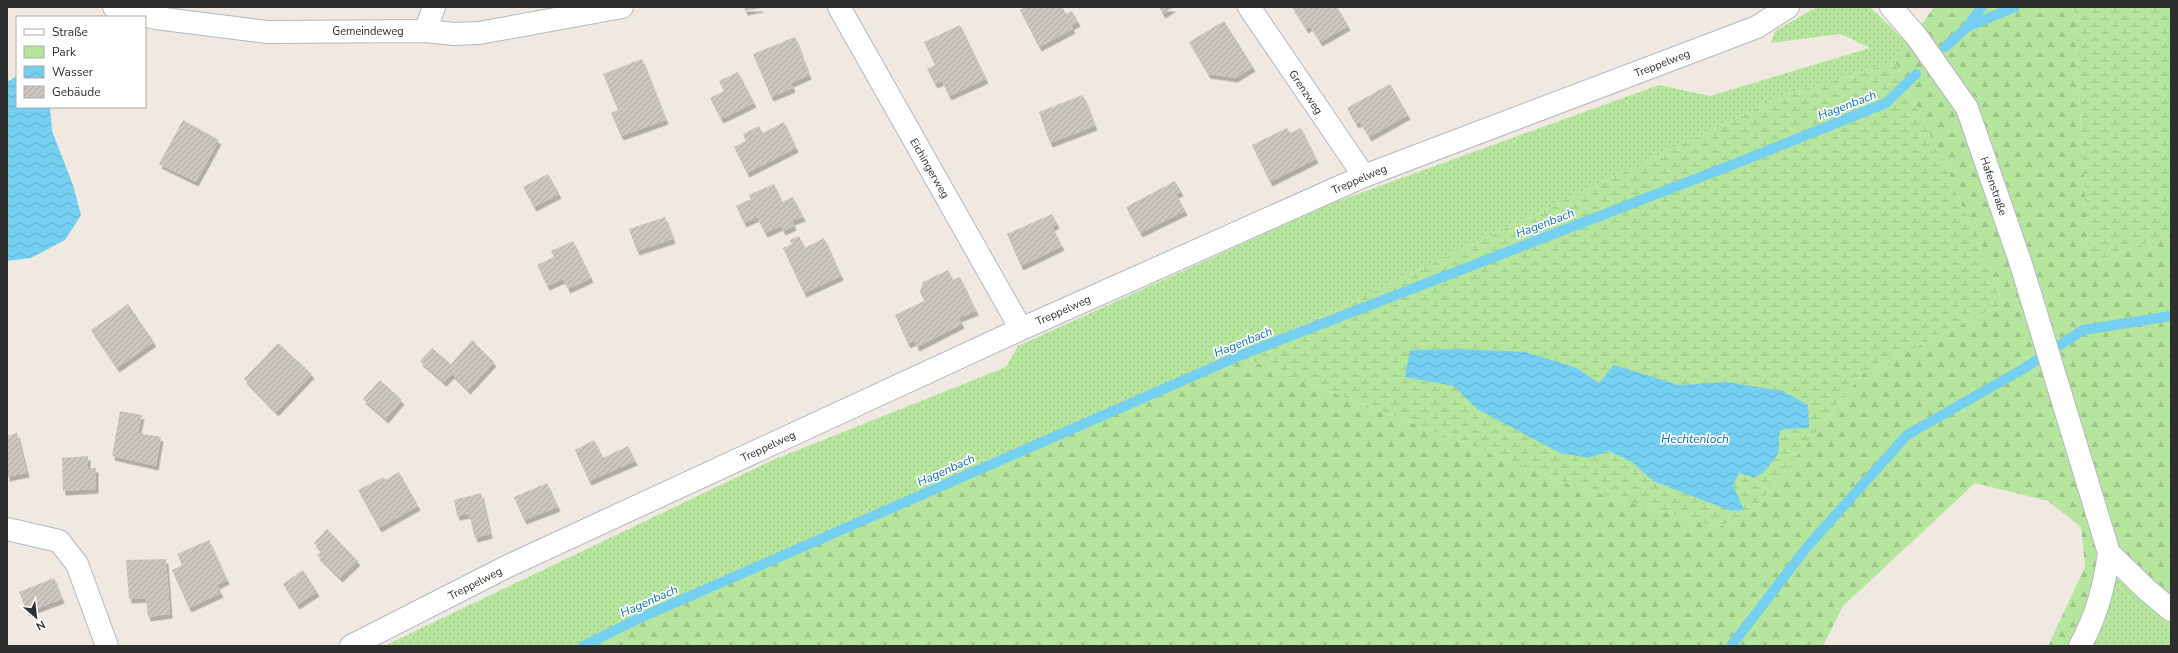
<svg xmlns="http://www.w3.org/2000/svg" width="2178" height="653" viewBox="0 0 2178 653" font-family="'Nunito Sans',sans-serif">
<style>
.green{fill:url(#green-dots)}
.forest{fill:url(#forest-firs)}
.wetland{fill:url(#wetland-marsh)}
.water{fill:url(#water-waves)}
.lines{fill:none;stroke-linecap:round;stroke-linejoin:round}
.stream{stroke:#75cff0;stroke-width:10}
.building{fill:url(#building-hatch);filter:url(#shadow)}
.minor-casing{stroke:#b4b7c1;stroke-width:24}
.minor{stroke:#fff;stroke-width:22}
.labels{text-anchor:middle;stroke-width:3.5;stroke-linejoin:round;paint-order:stroke}
.street-label{font-size:11px;fill:#2e2e2e;stroke:#fff}
.water-label{font-size:12px;font-style:italic;fill:#0d6fa3;stroke:#fff}
</style>
<defs>
<pattern id="green-dots" width="8" height="8" patternUnits="userSpaceOnUse"><rect width="8" height="8" fill="#b6e59e"/><path d="M2 2h.1M6 6h.1" fill="none" stroke="#9dc588" stroke-width="1.8" stroke-linecap="round"/></pattern>
<pattern id="forest-firs" width="22" height="20" patternUnits="userSpaceOnUse"><rect width="22" height="20" fill="#b6e59e"/><path d="M5 1l3.5 6h-7zM16 11l3.5 6h-7z" fill="#9dc588"/></pattern>
<pattern id="wetland-marsh" width="20" height="14" patternUnits="userSpaceOnUse"><rect width="20" height="14" fill="#b6e59e"/><path d="M1 5h8M5 5V1M11 12h8M15 12V8" fill="none" stroke="#9dc588"/></pattern>
<pattern id="water-waves" width="16" height="10" patternUnits="userSpaceOnUse"><rect width="16" height="10" fill="#75cff0"/><path d="M0 5q4-4 8 0t8 0" fill="none" stroke="#66b2ce"/></pattern>
<pattern id="building-hatch" width="6" height="6" patternUnits="userSpaceOnUse"><rect width="6" height="6" fill="#cbc7bf"/><path d="M-1 1l2-2M0 6l6-6M5 7l2-2" fill="none" stroke="#afaba4"/></pattern>
<filter id="shadow"><feDropShadow dx="2.5" dy="4.5" stdDeviation="0" flood-color="#0004"/></filter>
</defs>
<rect width="100%" height="100%" fill="#efe9e1"/>
<!-- green -->
<path class="green" d="M1817 7H1870L1908 44 1895 62 1784 95 1239 356 640 618 583 646H384L773 460 1006 367 1018 346 1330 204 1659 85 1710 96 1870 48 1841 34 1771 43 1775 31Z
M2118 578 2171 631V646H2095Z"/>
<!-- forest -->
<path class="forest" d="M1934 7H2074L2089 264 2171 234V631L2118 579 2095 646H2048L2085 567 2081 527 2048 501 1975 483 1843 606 1823 646H583L640 618 1239 356 1574 486 1718 527 1752 512 1862 374 2003 304 1945 165 1895 62Z"/>
<!-- wetland -->
<path class="wetland" d="M2074 7H2171V234L2089 264Z
M1895 62 1945 165 2003 304 1862 374 1752 512 1718 527 1574 486 1239 356 1784 95Z"/>
<!-- water -->
<path class="water" d="M17 76V107H50L52 131 73 185 81 215 65 240 31 258 7 261V82Z
M1458 349 1526 352 1577 368 1599 383 1614 365 1679 385 1726 382 1783 391 1808 405 1809 428 1786 429 1780 431 1778 454 1764 472 1754 478 1739 473 1733 485 1744 510 1731 511 1653 481 1632 462 1609 451 1589 458 1560 453 1477 409 1454 386 1405 377 1410 350Z"/>
<g class="lines">
<!-- stream -->
<path class="stream" d="M1967 27 2015 7
M1945 47 1966 28 1982 7
M583 646 640 618 1239 356 1747 159 1886 103 1916 74
M1731 646 1807 547 1907 435 2023 369 2083 330 2171 316"/>
</g>
<!-- building -->
<path class="building" d="M744 7H761V8L745 11Z
M1025 7H1062L1066 14 1072 11 1078 22 1071 26 1073 29 1039 47 1020 10Z
M1159 7H1174L1163 14Z
M1292 7H1337L1348 26 1320 42 1310 26 1306 29Z
M1224 21 1253 67 1235 78 1208 74 1189 42Z
M960 25 986 79 949 96 942 81 935 84 927 69 935 65 924 42Z
M795 37 809 75 791 83 793 88 771 97 753 54Z
M642 59 666 120 621 136 611 113 618 110 603 74Z
M738 72 754 103 721 119 710 98 724 91 719 81Z
M1390 84 1408 115 1369 137 1360 122 1356 124 1347 108Z
M1083 95 1095 126 1050 143 1039 112Z
M183 120 219 140 196 182 159 164Z
M784 122 796 148 747 173 734 147 746 141 743 134 759 126 763 133Z
M1287 128 1290 133 1301 128 1316 159 1270 182 1252 145Z
M548 174 559 194 534 207 523 187Z
M1175 181 1181 192 1176 194 1185 211 1140 233 1126 207Z
M774 184 782 202 793 197 803 217 792 221 794 226 783 231 781 226 765 233 757 217 744 223 736 206 751 199 749 195Z
M1052 214 1057 224 1052 227 1062 246 1021 266 1007 234Z
M665 217 673 239 637 251 629 229Z
M799 236 805 248 824 238 841 276 804 293 783 248 792 244 790 240Z
M573 241 591 278 568 289 563 279 547 286 537 265 554 257 551 251Z
M948 270 953 280 960 277 976 311 959 318 962 324 917 347 914 341 908 344 895 315 924 301 920 292 923 282Z
M128 304 154 342 117 368 91 330Z
M472 340 494 362 468 390 452 374 444 382 420 361 432 348 451 364Z
M278 343 312 374 276 412 244 379Z
M380 380 402 400 386 419 363 399Z
M120 411 142 415 138 433 161 437 156 466 112 456Z
M17 433 27 473 7 477V436Z
M594 440 603 458 628 446 635 461 589 481 575 450Z
M88 456V468H96V489L63 491 62 458Z
M399 472 418 506 379 528 358 490 384 477 385 480Z
M547 483 558 507 524 520 514 497Z
M481 493 490 534 475 538 469 514 457 516 454 500Z
M327 529 358 561 340 578 317 555 322 551 314 543Z
M209 540 227 580 217 585 221 593 189 608 172 570 182 565 177 554Z
M166 559 170 614 148 617 146 598 129 599 126 560Z
M303 570 317 592 297 605 283 584Z
M54 578 62 599 27 612 19 592Z"/>
<g class="lines">
<defs>
<path id="minor" d="M114 7 156 18 267 32 425 31 454 34 479 33 622 7
M839 7 1021 329
M1249 7 1364 176
M1891 7 1917 37 1967 108 2021 264 2109 553 2146 589 2171 610
M425 31 434 7
M7 529 59 541 77 564 107 646
M351 646 508 566 1021 329 1364 176 1757 27 1788 7
M2080 646C2097 615 2104 587 2109 553"/>
</defs>
<!-- minor casing -->
<use href="#minor" class="minor-casing"/>
<!-- minor -->
<use href="#minor" class="minor"/>
</g>
<g class="labels">
<!-- street labels -->
<g class="street-label">
<text x="368" y="35">Gemeindeweg</text>
<text transform="translate(1662 63) rotate(-21)" y="4">Treppelweg</text>
<text transform="translate(1306 92) rotate(56)" y="4">Grenzweg</text>
<text transform="translate(930 168) rotate(60)" y="4">Eichingerweg</text>
<text transform="translate(1359 179) rotate(-23)" y="4">Treppelweg</text>
<text transform="translate(1994 186) rotate(71)" y="4">Hafenstraße</text>
<text transform="translate(1063 310) rotate(-24)" y="4">Treppelweg</text>
<text transform="translate(768 446) rotate(-25)" y="4">Treppelweg</text>
<text transform="translate(475 583) rotate(-27)" y="4">Treppelweg</text>
</g>
<!-- water labels -->
<g class="water-label">
<text transform="translate(1847 105) rotate(-21)" y="4">Hagenbach</text>
<text transform="translate(1545 223) rotate(-21)" y="4">Hagenbach</text>
<text transform="translate(1243 342) rotate(-22)" y="4">Hagenbach</text>
<text x="1695" y="443">Hechtenloch</text>
<text transform="translate(946 470) rotate(-24)" y="4">Hagenbach</text>
<text transform="translate(649 601) rotate(-24)" y="4">Hagenbach</text>
</g>
</g>
<!-- border -->
<rect width="2178" height="653" fill="none" stroke="#2e2e2e" stroke-width="16"/>
<!-- legend -->
<rect x="16" y="16" width="130" height="92" fill="#ffffff" stroke="#ababab"/>
<rect x="24" y="29" width="20" height="6" fill="#ffffff" stroke="#ababab"/>
<text x="52" y="36" font-size="12" fill="#2e2e2e">Straße</text>
<rect x="24" y="46" width="20" height="12" fill="#b6e59e" stroke="#ababab"/>
<text x="52" y="56" font-size="12" fill="#2e2e2e">Park</text>
<rect x="24" y="66" width="20" height="12" fill="url(#water-waves)" stroke="#ababab"/>
<text x="52" y="76" font-size="12" fill="#2e2e2e">Wasser</text>
<rect x="24" y="86" width="20" height="12" fill="url(#building-hatch)" stroke="#ababab"/>
<text x="52" y="96" font-size="12" fill="#2e2e2e">Gebäude</text>
<!-- north arrow -->
<g transform="translate(36 617) rotate(152)" stroke="#ffffff" stroke-width="3" paint-order="stroke">
<path d="M0-3L7 15L0 10L-7 15Z" fill="#2e2e2e"/>
<text y="-6" font-size="11" font-weight="bold" text-anchor="middle" fill="#2e2e2e">N</text>
</g>
</svg>
